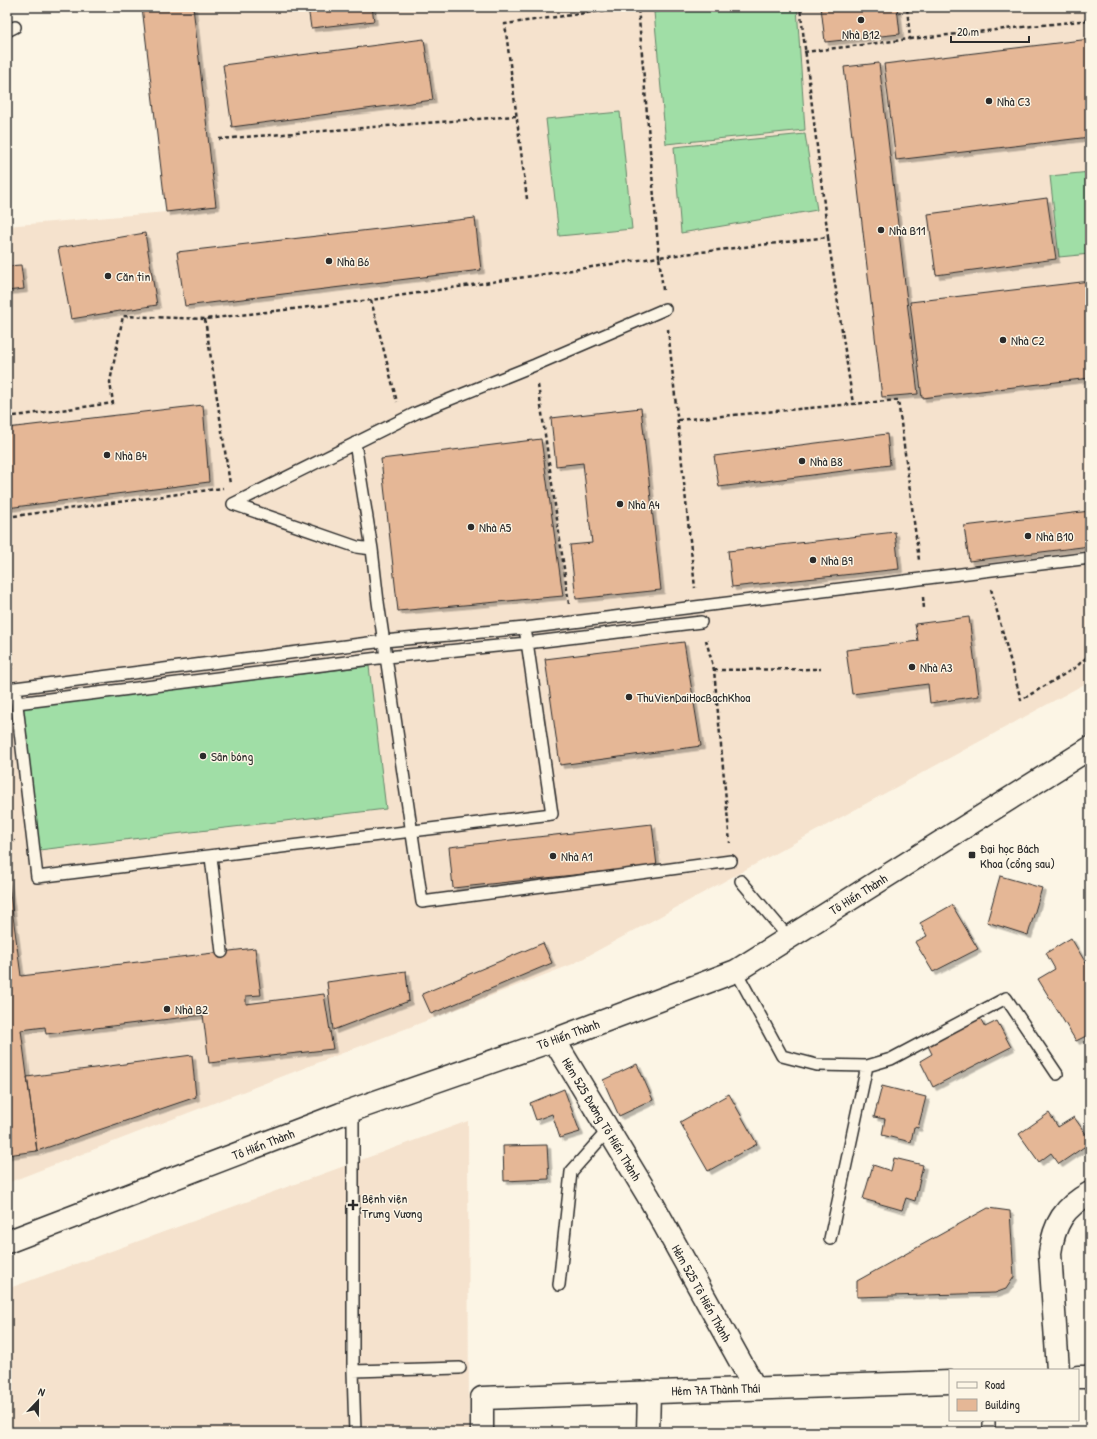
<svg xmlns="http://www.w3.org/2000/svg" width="1097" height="1439" viewBox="0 0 1097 1439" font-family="'Patrick Hand',sans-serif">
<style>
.built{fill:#f5e2cd}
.grass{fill:#a0dea6;stroke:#668468}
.building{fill:#e5b796;stroke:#2b2b2b;filter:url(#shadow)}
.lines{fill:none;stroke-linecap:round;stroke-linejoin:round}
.lane-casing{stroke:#2b2b2b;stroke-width:14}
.street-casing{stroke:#2b2b2b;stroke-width:25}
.secondary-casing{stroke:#2b2b2b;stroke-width:25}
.path{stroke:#2b2b2b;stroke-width:2.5;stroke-dasharray:4 3;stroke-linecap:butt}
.lane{stroke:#fcf5e5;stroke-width:11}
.street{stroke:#fcf5e5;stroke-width:22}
.secondary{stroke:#fcf5e5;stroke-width:22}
.poi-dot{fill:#2b2b2b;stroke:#fcf5e5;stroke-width:1.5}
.labels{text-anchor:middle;stroke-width:3;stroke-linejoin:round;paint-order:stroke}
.poi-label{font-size:13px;fill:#2b2b2b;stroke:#fcf5e5;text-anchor:start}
.street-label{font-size:13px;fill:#2b2b2b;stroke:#fcf5e5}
</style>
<defs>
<filter id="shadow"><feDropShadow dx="3.5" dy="3.5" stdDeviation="0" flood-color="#0004"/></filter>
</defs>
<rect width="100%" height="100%" fill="#fcf5e5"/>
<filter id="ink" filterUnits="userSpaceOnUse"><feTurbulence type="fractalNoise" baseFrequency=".025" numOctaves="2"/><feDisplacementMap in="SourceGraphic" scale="8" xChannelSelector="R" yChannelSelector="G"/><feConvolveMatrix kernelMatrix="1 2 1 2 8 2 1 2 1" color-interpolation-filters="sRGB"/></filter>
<g filter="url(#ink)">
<!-- built -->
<path class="built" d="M142 7H1090V681L573 964 7 1183V226L166 212Z
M468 1121 469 1432H7V1289Z"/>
<!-- grass -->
<path class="grass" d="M728 7H797L805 130 666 144 654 12Z
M620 112 632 229 559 236 546 119Z
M805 134 817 210 681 233 674 147Z
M1090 172V254L1059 257 1050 176Z
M369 666 386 809 39 850 21 707Z"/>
<!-- building -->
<path class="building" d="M142 7H193L216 206 166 212Z
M308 7H372L374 21 311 28Z
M821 7H897L900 34 825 42Z
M424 39 433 100 232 127 223 65Z
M1090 39V137L896 160 884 64Z
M879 63 918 394 882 397 844 67Z
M1047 198 1056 259 936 275 928 214Z
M475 218 481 270 185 306 177 252Z
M145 233 157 305 71 319 58 248Z
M21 265 24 289 7 291V266Z
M1090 281V378L922 398 910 302Z
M203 405 209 482 7 508V428Z
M641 408 661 590 576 599 570 545 592 543 583 463 556 466 551 418Z
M887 434 890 465 719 487 714 456Z
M541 439 563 596 398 611 381 459Z
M1090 511V546L969 561 964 526Z
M895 532 899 569 732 587 728 551Z
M969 617 979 696 930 703 928 684 852 694 846 650 918 641 915 624Z
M684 642 701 746 560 765 545 659Z
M652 824 657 866 453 888 449 847Z
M7 871 21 976 255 948 261 995 246 996V1004L324 994 333 1049 209 1063 203 1015 46 1034 45 1027 21 1030 37 1151 7 1155Z
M1000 876 1042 888 1028 935 987 922Z
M952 905 978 949 933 972 915 942 927 936 920 923Z
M1071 938 1090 970V1034L1076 1041 1038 979 1055 969 1046 953Z
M543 943 552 963 431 1014 422 994Z
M406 971 409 1001 333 1030 327 982Z
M980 1018 985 1027 997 1021 1011 1047 933 1087 920 1061 932 1054 928 1046Z
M192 1055 196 1097 37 1151 27 1077Z
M637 1064 653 1100 619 1116 603 1080Z
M882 1086 926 1097 918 1128 914 1127 911 1142 882 1135 885 1119 874 1117Z
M564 1089 580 1132 560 1138 552 1114 536 1120 530 1103Z
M729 1094 757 1144 708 1171 680 1122Z
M1049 1113 1058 1127 1074 1117 1090 1140V1143L1059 1164 1051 1153 1039 1162 1019 1134Z
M547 1145 549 1179 504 1181 503 1146Z
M894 1158 923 1165 915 1201 906 1198 902 1210 863 1199 873 1165 891 1171Z
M988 1208 1010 1211 1014 1277 1006 1289 995 1293 857 1297V1281Z"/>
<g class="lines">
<defs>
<path id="lane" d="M7 31 15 27
M355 443 372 549 378 602 422 902 731 861
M233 504 416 413 535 365 665 309
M233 504 357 547 372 549
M15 688 37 877 552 814 525 628
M7 689 384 641 525 628 1090 558
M17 703 387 657 527 643 701 622
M211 857 222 952
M741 881 789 938
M736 971 782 1056 817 1065 867 1066 891 1059 1006 998 1057 1074
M353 1111V1371L355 1432
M830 1239 867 1066
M559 1285 571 1172 609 1129
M353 1371 460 1368
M989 1420V1432"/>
<path id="street" d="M554 1040 650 1199 755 1388
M1058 1370 1050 1253C1054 1224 1064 1207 1090 1193
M1078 1377H1090
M482 1432V1398L950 1382
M648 1432 649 1392"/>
<path id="secondary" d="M7 1242 341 1114 554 1040 736 971 1090 748"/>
</defs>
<!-- lane casing -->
<use href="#lane" class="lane-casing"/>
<!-- street casing -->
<use href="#street" class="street-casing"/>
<!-- secondary casing -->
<use href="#secondary" class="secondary-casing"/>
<!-- path -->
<path class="path" d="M910 39 1090 20
M804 52 910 39 907 7
M219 139 516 116
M527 199 505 24 630 7
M828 237 853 404 898 400 919 560
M663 290 659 257 828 237 800 7
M371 300 397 402
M205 319 230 484
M668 329 695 588
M538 385 569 604
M7 417 113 403 110 382 123 316 205 319 371 300 659 257 638 7
M678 420 853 404
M7 517 223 488
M991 589 1021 700 1075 668 1090 654
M923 597 924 609
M7 627 12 669
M706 640 714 670 730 843
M714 670 821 669
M7 842 15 841"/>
<!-- lane -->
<use href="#lane" class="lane"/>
<!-- street -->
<use href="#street" class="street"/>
<!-- secondary -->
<use href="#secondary" class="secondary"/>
</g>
</g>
<!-- markers -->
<g class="poi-dot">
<circle cx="861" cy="20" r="4"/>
<circle cx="989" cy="101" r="4"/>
<circle cx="881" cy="230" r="4"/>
<circle cx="329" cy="261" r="4"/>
<circle cx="108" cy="276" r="4"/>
<circle cx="1003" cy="340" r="4"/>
<circle cx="107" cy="455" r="4"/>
<circle cx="802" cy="461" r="4"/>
<circle cx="620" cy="504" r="4"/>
<circle cx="471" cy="527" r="4"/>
<circle cx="1028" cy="536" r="4"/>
<circle cx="813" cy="560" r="4"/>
<circle cx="912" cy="667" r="4"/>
<circle cx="629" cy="697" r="4"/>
<circle cx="203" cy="756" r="4"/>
<rect x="968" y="851" width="8" height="8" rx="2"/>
<circle cx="553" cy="856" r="4"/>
<circle cx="167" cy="1009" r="4"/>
<path d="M351 1199h4v4h4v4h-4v4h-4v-4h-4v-4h4z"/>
</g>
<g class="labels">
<!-- poi labels -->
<g class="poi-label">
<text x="861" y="39" text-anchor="middle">Nhà B12</text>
<text x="997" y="106">Nhà C3</text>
<text x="889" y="235">Nhà B11</text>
<text x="337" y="266">Nhà B6</text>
<text x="116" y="281">Căn tin</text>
<text x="1011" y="345">Nhà C2</text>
<text x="115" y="460">Nhà B4</text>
<text x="810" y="466">Nhà B8</text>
<text x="628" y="509">Nhà A4</text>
<text x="479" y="532">Nhà A5</text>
<text x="1036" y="541">Nhà B10</text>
<text x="821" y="565">Nhà B9</text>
<text x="920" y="672">Nhà A3</text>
<text x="637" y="702">ThuVienDaiHocBachKhoa</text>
<text x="211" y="761">Sân bóng</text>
<text x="980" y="853">Đại học Bách<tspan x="980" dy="15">Khoa (cổng sau)</tspan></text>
<text x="561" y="861">Nhà A1</text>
<text x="175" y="1014">Nhà B2</text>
<text x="362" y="1203">Bệnh viện<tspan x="362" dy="15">Trưng Vương</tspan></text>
</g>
<!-- street labels -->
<g class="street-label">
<text transform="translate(858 894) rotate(-32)" y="5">Tô Hiến Thành</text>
<text transform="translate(568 1034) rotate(-20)" y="5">Tô Hiến Thành</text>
<text transform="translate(602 1119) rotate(59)" y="5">Hẻm 525 Đường Tô Hiến Thành</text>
<text transform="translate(263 1144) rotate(-21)" y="5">Tô Hiến Thành</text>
<text transform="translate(702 1293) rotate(61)" y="5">Hẻm 525 Tô Hiến Thành</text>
<text transform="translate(716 1389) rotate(-2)" y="5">Hẻm 7A Thành Thái</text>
</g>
</g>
<!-- margin -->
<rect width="1097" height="1439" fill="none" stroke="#fcf5e5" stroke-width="24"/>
<rect x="12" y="12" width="1073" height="1415" fill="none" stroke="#2b2b2b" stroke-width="1.5" filter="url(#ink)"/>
<!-- legend -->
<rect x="949" y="1369" width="130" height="52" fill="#fcf5e5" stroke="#a8a49b"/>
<rect x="957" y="1382" width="20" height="6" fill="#fcf5e5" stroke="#a8a49b"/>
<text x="985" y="1389" font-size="12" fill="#2b2b2b">Road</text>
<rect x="957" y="1399" width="20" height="12" fill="#e5b796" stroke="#a8a49b"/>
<text x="985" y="1409" font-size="12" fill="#2b2b2b">Building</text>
<!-- north arrow -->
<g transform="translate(38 1401) rotate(22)" stroke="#fcf5e5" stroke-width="3" paint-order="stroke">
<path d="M0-3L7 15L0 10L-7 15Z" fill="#2b2b2b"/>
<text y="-6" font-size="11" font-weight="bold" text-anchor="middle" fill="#2b2b2b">N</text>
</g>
<!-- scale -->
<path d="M951 36v6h78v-6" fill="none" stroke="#2b2b2b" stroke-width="2"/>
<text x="957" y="36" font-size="12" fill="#2b2b2b" stroke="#fcf5e5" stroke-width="3" paint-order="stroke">20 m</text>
</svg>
